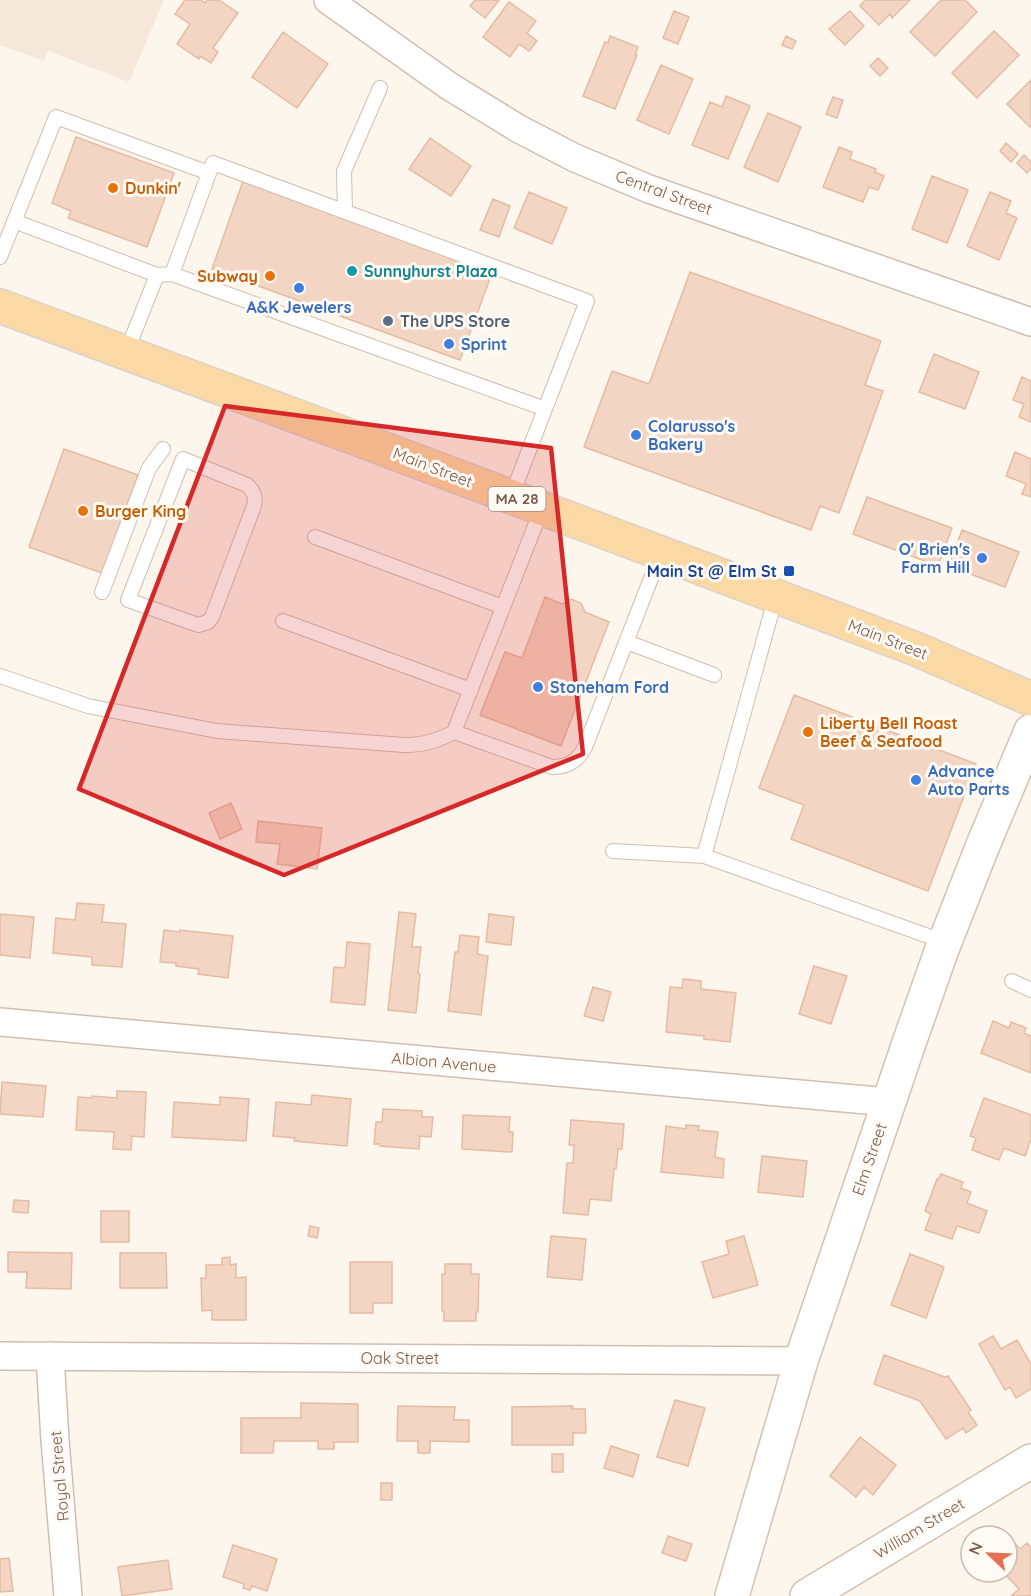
<svg xmlns="http://www.w3.org/2000/svg" width="1031" height="1596" viewBox="0 0 1031 1596" font-family="Quicksand,sans-serif">
	<style>
		.residential { fill: #f5e8da }
		.building { fill: #f3d5c3; stroke: #e6bba3; stroke-width: 1.5 }
		.lines { fill: none; stroke-linecap: round; stroke-linejoin: round }
		.service-casing { stroke: #d1beb0; stroke-width: 16 }
		.minor-casing { stroke: #d1beb0; stroke-width: 30 }
		.secondary-casing { stroke: #d6c0b0; stroke-width: 36 }
		.primary-casing { stroke: #dad1cd; stroke-width: 36 }
		.service { stroke: #fff; stroke-width: 14 }
		.minor { stroke: #fff; stroke-width: 27 }
		.secondary { stroke: #fff; stroke-width: 33 }
		.primary { stroke: #fbd9a5; stroke-width: 33 }
		.marked { fill: #d62828; fill-opacity: 0.2; stroke: #d62828; stroke-width: 4.5; stroke-linejoin: round }
		.food-dot { fill: #e8710a; stroke: #fffaf3; stroke-width: 2 }
		.culture-dot { fill: #0f9aa8; stroke: #fffaf3; stroke-width: 2 }
		.shop-dot { fill: #3f7fe0; stroke: #fffaf3; stroke-width: 2 }
		.service-dot { fill: #5c6f8a; stroke: #fffaf3; stroke-width: 2 }
		.transit-dot { fill: #1a4fb4; stroke: #fffaf3; stroke-width: 2 }
		.labels { text-anchor: middle; stroke-width: 6; stroke-linejoin: round; paint-order: stroke }
		.shield { fill: #fffaf3; stroke: #a28b7f; stroke-width: 1.5 }
		.shield-label { font-size: 15px; font-weight: bold; fill: #7a5c4d }
		.food-label { font-size: 16px; font-weight: bold; fill: #c56008; stroke: #fffaf3; text-anchor: start }
		.street-label { font-size: 16px; fill: #7a5c4d; stroke: #fffaf3 }
		.culture-label { font-size: 16px; font-weight: bold; fill: #0d838f; stroke: #fffaf3; text-anchor: start }
		.shop-label { font-size: 16px; font-weight: bold; fill: #366cbe; stroke: #fffaf3; text-anchor: start }
		.service-label { font-size: 16px; font-weight: bold; fill: #4e5e75; stroke: #fffaf3; text-anchor: start }
		.transit-label { font-size: 16px; font-weight: bold; fill: #164399; stroke: #fffaf3; text-anchor: end }
	</style>
	<rect width="100%" height="100%" fill="#fdf6ec"/>
	<path class="residential" d="M0,0H164L129,82L48,51L44,61L0,45Z"/>
	<path class="building" d="M185,0H201L205,3L207,0H219L238,13L213,48L218,52L211,63L200,56L199,59L177,44L190,24L175,14Z
		M475,0H499L485,18L470,6Z
		M865,0H910L892,18L890,14L879,25L860,6Z
		M941,0H965L977,12L935,56L910,32Z
		M509,2L536,21L527,33L537,41L529,51L519,44L510,57L483,37Z
		M674,11L689,17L678,44L663,38Z
		M850,11L864,26L845,45L829,29Z
		M994,31L1019,55L977,98L952,73Z
		M283,32L328,64L297,108L252,77Z
		M610,36L638,47L635,55H637L615,109L583,96L605,42L608,43Z
		M786,36L796,41L792,49L782,45Z
		M878,58L888,68L880,76L870,66Z
		M661,65L693,79L669,134L637,120Z
		M1031,80V125L1030,127L1007,104Z
		M726,96L750,106L728,159L692,145L710,102L722,107Z
		M833,97L843,100L837,118L826,114Z
		M768,113L801,127L778,182L744,167Z
		M76,137L174,173L147,247L68,218L71,211L52,203Z
		M430,138L471,166L451,196L409,169Z
		M1006,143L1018,154L1011,162L1000,151Z
		M839,147L852,152L850,159L876,169L875,172L884,176L878,190L869,187L863,202L823,187Z
		M1024,155L1031,162V169L1027,173L1017,163Z
		M932,176L968,190L947,243L912,229Z
		M243,181L492,273L460,360L212,269Z
		M529,192L567,208L552,244L514,228Z
		M990,192L1011,201L1006,213L1017,218L999,260L967,246Z
		M493,199L510,206L499,237L480,230Z
		M690,272L881,341L865,385L883,391L839,513L820,506L811,530L584,447L612,371L649,384Z
		M934,354L979,372L965,409L919,392Z
		M1022,377L1031,381V422L1019,417L1024,404L1013,400Z
		M64,449L138,475L102,573L29,547Z
		M1015,452L1031,459V497L1022,494L1026,484L1006,476Z
		M867,497L952,528L938,566L853,534Z
		M962,530L1019,552L1005,587L949,566Z
		M545,597L562,604L571,599L581,603L585,612L609,622L561,746L480,715L505,652L522,658Z
		M794,695L976,764L928,891L791,839L804,805L759,788Z
		M231,803L242,829L220,839L209,813Z
		M258,821L322,828L317,869L277,864L280,844L256,842Z
		M77,903L104,905L102,922L126,924L122,967L92,965V957L53,953L56,918L75,920Z
		M399,912L416,914L412,947H421L418,973L420,974L416,1013L388,1010Z
		M0,914L34,917L30,958L0,955Z
		M489,914L514,917L511,945L486,942Z
		M164,930L180,932V930L233,936L228,978L198,974L199,969L176,966V963L160,962Z
		M460,935L479,937L477,954L488,956L481,1015L448,1011L455,952H458Z
		M347,942L370,944L365,1005L331,1002L334,967L345,968Z
		M814,966L847,976L831,1024L799,1014Z
		M683,979L701,981V989L736,993L730,1042L704,1039V1036L666,1032L670,987L682,988Z
		M593,987L611,992L603,1021L584,1016Z
		M993,1021L1009,1028L1011,1022L1026,1028L1024,1033L1031,1036V1073L981,1053Z
		M2,1082L46,1086L43,1117L0,1114Z
		M117,1091L146,1092L144,1137L132,1136L131,1150L113,1149L114,1132L76,1130L78,1097L92,1098V1096L117,1098Z
		M312,1095L351,1099L347,1146L294,1141L295,1138L273,1136L276,1102L311,1105Z
		M220,1097L249,1099L246,1141L172,1137L174,1102L220,1105Z
		M984,1098L1031,1115V1139L1025,1156L1004,1148L999,1160L972,1150L976,1138L970,1136Z
		M383,1109L422,1111V1117H433L431,1137L420,1136L419,1149L380,1146V1144H374L376,1122H382Z
		M463,1115L510,1117L509,1132H513L512,1152L462,1149Z
		M571,1120L624,1124L622,1149H618L616,1169H614L611,1201L590,1199L588,1215L563,1213L567,1163H573L574,1145H569Z
		M686,1125L699,1126L698,1130L718,1132L715,1157L724,1159L723,1178L661,1172L666,1126L686,1129Z
		M762,1156L807,1161L803,1197L758,1192Z
		M941,1174L963,1182L961,1188L971,1192L967,1203L987,1211L979,1233L957,1226L952,1239L925,1230L931,1214L925,1211L937,1179L938,1180Z
		M14,1200L29,1201L28,1213L13,1212Z
		M101,1211H129V1242H101Z
		M310,1226L319,1228L317,1238L308,1236Z
		M551,1236L586,1239L582,1280L547,1277Z
		M744,1236L758,1285L713,1298L702,1262L729,1254L726,1241Z
		M8,1252L72,1253L71,1289L26,1288L27,1272H8Z
		M120,1253H166L167,1288H120Z
		M910,1254L944,1267L926,1318L891,1305Z
		M230,1257V1265L236,1264V1278L246,1277V1320H212V1310L202,1311L201,1278H206V1265H222V1258Z
		M350,1262H392V1303H373V1313H350Z
		M445,1264H471V1274H479L478,1312H476V1321H444V1312L442,1311V1274H445Z
		M993,1336L1001,1349L1017,1340L1031,1364V1389L1016,1398L1010,1387L1005,1390L979,1344Z
		M884,1355L945,1377L948,1376L971,1410L968,1412L977,1425L966,1433L963,1428L946,1439L920,1401L874,1384Z
		M675,1400L705,1408L688,1466L657,1457Z
		M301,1403L358,1404V1442H334V1449H318V1441H274L273,1453H241V1418H301Z
		M398,1406L455,1407L454,1420H469V1442L430,1441V1453H418V1441H397Z
		M573,1406L572,1409H585L586,1433H573V1445H512V1407Z
		M860,1437L896,1465L873,1495L864,1487L856,1497L830,1476Z
		M611,1446L639,1455L633,1477L604,1468Z
		M552,1454H563V1472H552Z
		M381,1483H392V1500H381Z
		M668,1536L692,1544L686,1561L662,1553Z
		M1008,1536L1020,1549L1027,1543L1031,1548V1596H1011L1019,1589L1003,1572H1007V1537Z
		M233,1545L277,1559L267,1591L252,1586L250,1590L243,1588L244,1584L223,1577Z
		M9,1558L13,1591L0,1592V1559Z
		M168,1560L172,1589L122,1596L118,1567Z"/>
	<g class="lines">
		<defs>
			<path id="service" d="M345,211L344,171L380,88
				M0,257L56,117L209,173L172,274L157,275L14,221
				M172,274L545,409L587,301L213,163L209,173
				M126,353L157,275
				M183,459L247,485C254,491 256,497 254,506L212,617L208,622L198,625L128,600Z
				M511,497L545,409
				M542,508L454,732L552,767C568,767 578,761 585,747L661,553
				M315,537L503,607
				M102,592L149,468L163,449
				M776,596L704,856L945,942
				M283,621L471,690
				M627,642L714,675
				M0,676L88,706L217,731L404,745C423,745 437,741 454,732
				M613,851L704,856
				M1012,981L1031,990"/>
			<path id="minor" d="M328,0L449,86L519,129L575,158L649,189L1031,322
				M0,1022L889,1102
				M0,1356L801,1361
				M50,1356L55,1440L68,1596"/>
			<path id="secondary" d="M732,1596L801,1361L909,1043L941,952L983,845L1031,731
				M807,1596L1031,1461"/>
			<path id="primary" d="M0,306L355,438L916,649L1031,699"/>
		</defs>
		<use href="#service" class="service-casing"/>
		<use href="#minor" class="minor-casing"/>
		<use href="#secondary" class="secondary-casing"/>
		<use href="#primary" class="primary-casing"/>
		<use href="#service" class="service"/>
		<use href="#minor" class="minor"/>
		<use href="#secondary" class="secondary"/>
		<use href="#primary" class="primary"/>
	</g>
	<path class="marked" d="M225,406L551,448L583,754L284,875L79,789Z"/>
	<g class="food-dot">
		<circle cx="113" cy="188" r="6"/>
		<circle cx="270" cy="276" r="6"/>
		<circle cx="83" cy="511" r="6"/>
		<circle cx="808" cy="732" r="6"/>
	</g>
	<circle class="culture-dot" cx="352" cy="271" r="6"/>
	<g class="shop-dot">
		<circle cx="299" cy="288" r="6"/>
		<circle cx="449" cy="344" r="6"/>
		<circle cx="636" cy="435" r="6"/>
		<circle cx="982" cy="558" r="6"/>
		<circle cx="538" cy="687" r="6"/>
		<circle cx="916" cy="780" r="6"/>
	</g>
	<circle class="service-dot" cx="388" cy="321" r="6"/>
	<rect class="transit-dot" x="783" y="565" width="12" height="12" rx="3"/>
	<g class="labels">
		<rect class="shield" x="488.5" y="487" width="57" height="24" rx="4.5"/>
		<g class="shield-label">
			<text x="517" y="504">MA 28</text>
		</g>
		<g class="food-label">
			<text x="125" y="194">Dunkin'</text>
			<text x="258" y="282" text-anchor="end">Subway</text>
			<text x="95" y="517">Burger King</text>
			<text x="820" y="729">Liberty Bell Roast<tspan x="820" dy="18">Beef &amp; Seafood</tspan></text>
		</g>
		<g class="street-label">
			<text transform="translate(664 192) rotate(20)" y="6">Central Street</text>
			<text transform="translate(433 467) rotate(21)" y="6">Main Street</text>
			<text transform="translate(888 639) rotate(21)" y="6">Main Street</text>
			<text transform="translate(444 1062) rotate(5)" y="6">Albion Avenue</text>
			<text transform="translate(869 1159) rotate(-71)" y="6">Elm Street</text>
			<text x="400" y="1364">Oak Street</text>
			<text transform="translate(59 1476) rotate(-95)" y="6">Royal Street</text>
			<text transform="translate(919 1528) rotate(-31)" y="6">William Street</text>
		</g>
		<g class="culture-label">
			<text x="364" y="277">Sunnyhurst Plaza</text>
		</g>
		<g class="shop-label">
			<text x="299" y="313" text-anchor="middle">A&amp;K Jewelers</text>
			<text x="461" y="350">Sprint</text>
			<text x="648" y="432">Colarusso's<tspan x="648" dy="18">Bakery</tspan></text>
			<text x="970" y="555" text-anchor="end">O' Brien's<tspan x="970" dy="18">Farm Hill</tspan></text>
			<text x="550" y="693">Stoneham Ford</text>
			<text x="928" y="777">Advance<tspan x="928" dy="18">Auto Parts</tspan></text>
		</g>
		<g class="service-label">
			<text x="400" y="327">The UPS Store</text>
		</g>
		<g class="transit-label">
			<text x="777" y="577">Main St @ Elm St</text>
		</g>
	</g>
	<g transform="translate(989 1554) rotate(293)"><circle r="28" fill="#fffaf3" stroke="#cabbb1" stroke-width="1.5"/>
	<path d="M0-4.5L10 22L0 15L-10 22Z" fill="#e76f51"/>
	<text y="-9" font-size="16" font-weight="bold" text-anchor="middle" fill="#7a5c4d">N</text>
	</g>
</svg>
